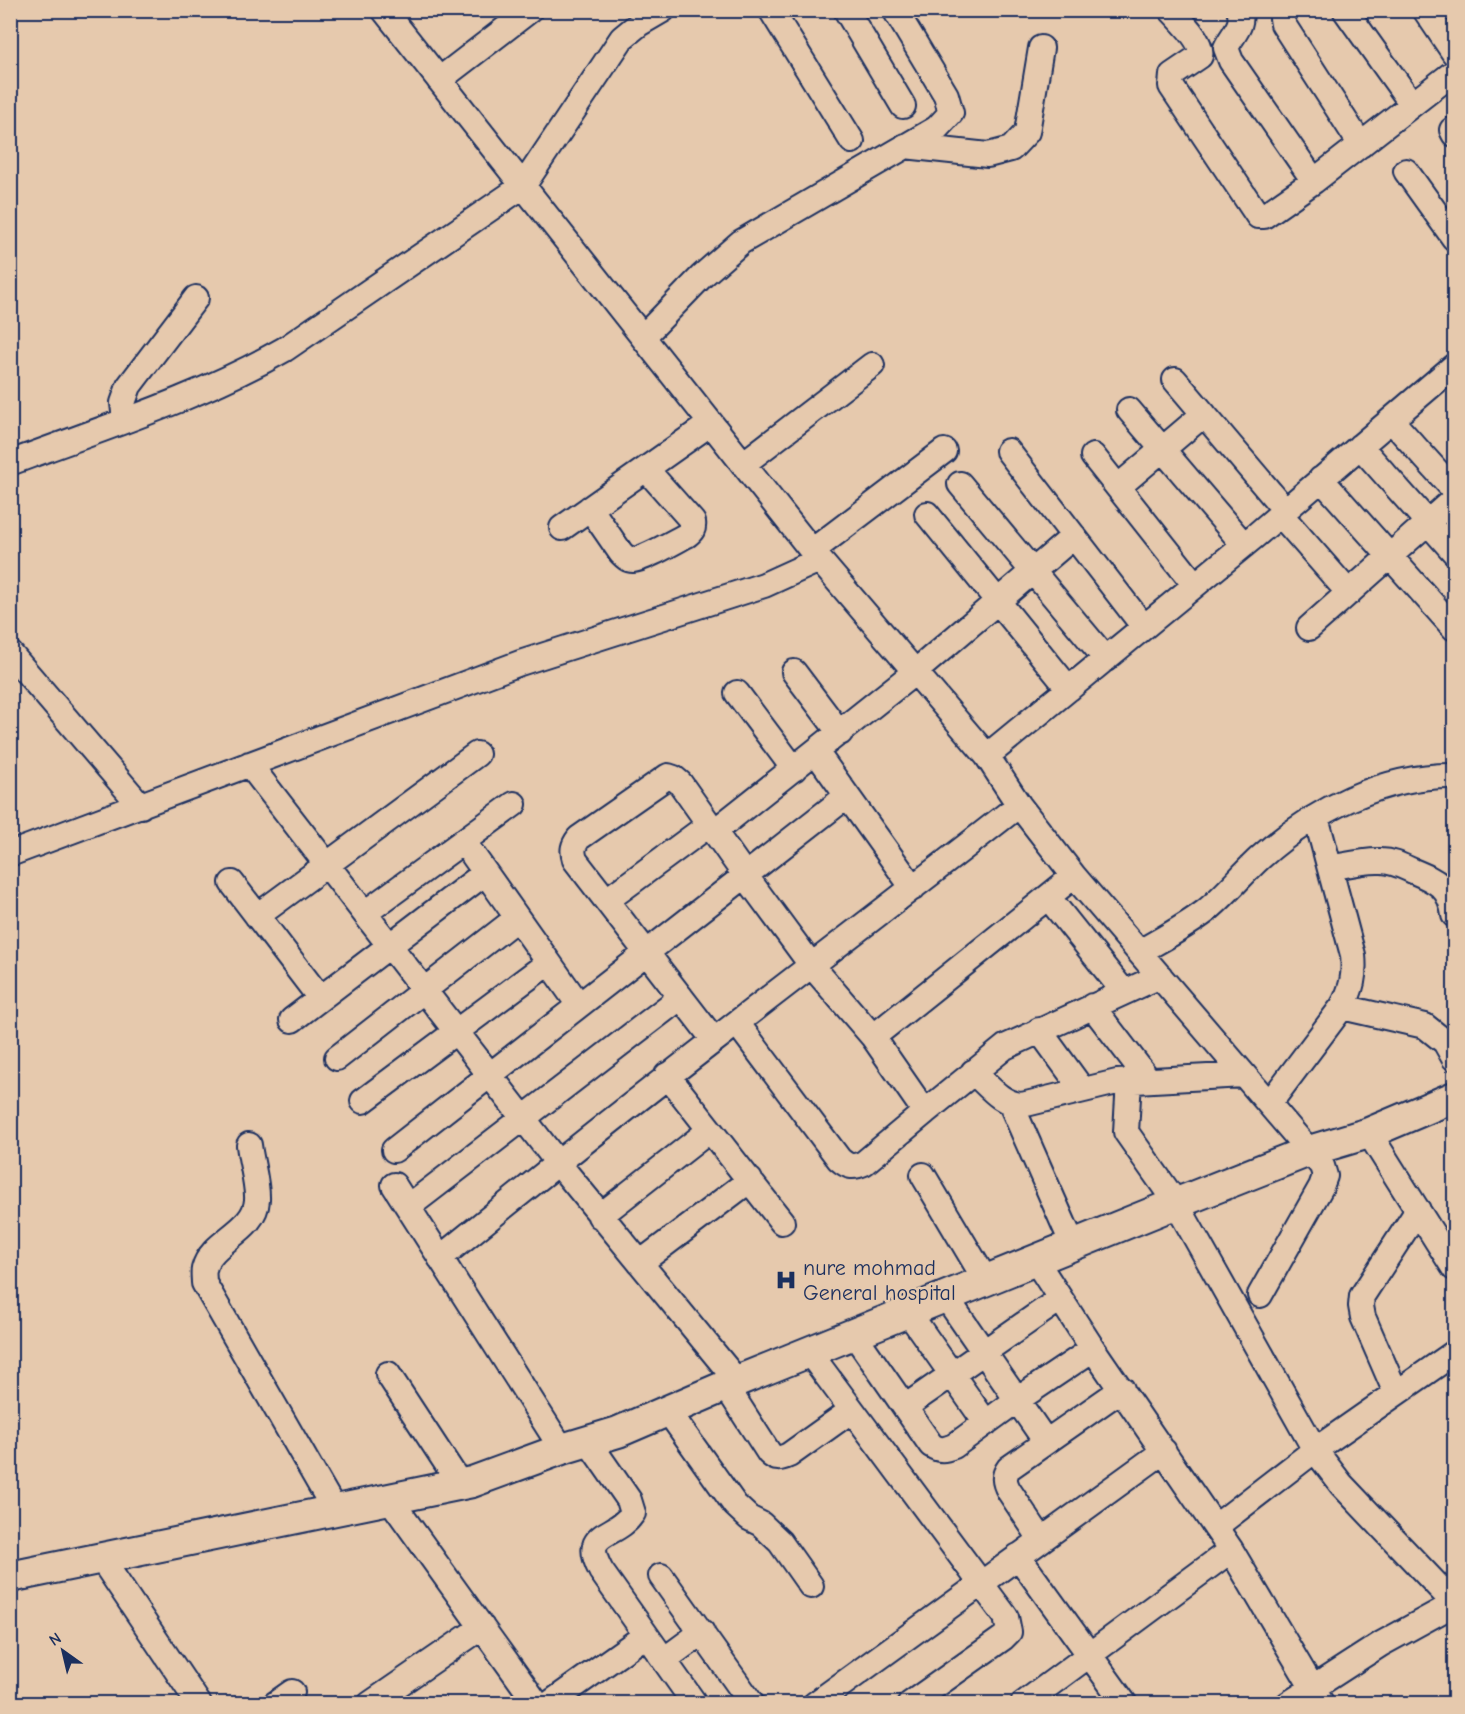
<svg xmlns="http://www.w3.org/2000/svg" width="1465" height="1714" viewBox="0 0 1465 1714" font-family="'Comic Neue',sans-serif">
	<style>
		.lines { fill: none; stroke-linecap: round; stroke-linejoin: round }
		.minor-casing { stroke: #1b2f5e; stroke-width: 28 }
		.major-casing { stroke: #1b2f5e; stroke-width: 34 }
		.minor { stroke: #e6c9ad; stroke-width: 24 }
		.major { stroke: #e6c9ad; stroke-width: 30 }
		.labels { text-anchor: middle; stroke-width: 5; stroke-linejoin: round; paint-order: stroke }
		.poi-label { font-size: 22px; fill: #1b2f5e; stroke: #e6c9ad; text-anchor: start }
	</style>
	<rect width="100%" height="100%" fill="#e6c9ad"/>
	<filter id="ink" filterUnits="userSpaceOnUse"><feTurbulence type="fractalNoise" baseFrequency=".0167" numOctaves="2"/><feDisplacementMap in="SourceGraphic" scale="12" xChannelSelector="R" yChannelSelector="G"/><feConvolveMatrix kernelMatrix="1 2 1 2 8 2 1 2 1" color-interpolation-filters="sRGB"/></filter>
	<g filter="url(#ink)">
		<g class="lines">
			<defs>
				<path id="minor" d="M384,10L812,551L987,756L1019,805L1074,876L1322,1166L1325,1176L1321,1187L1260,1295
					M771,10L852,141
					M846,10L903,106
					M1171,10C1180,20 1204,42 1200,56L1172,75L1171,86L1258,216H1264L1314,181L1454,72
					M1239,10C1245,26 1232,34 1226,48L1231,61L1314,181
					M1285,10L1282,18L1283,24L1361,145
					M1345,10L1412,104
					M1425,10L1454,53
					M439,80L530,10
					M1452,130L1454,134
					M905,146L988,155L1011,149L1027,132L1041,48
					M1406,171L1454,238
					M643,337L702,276L741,242L937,128L951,113L946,95L895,10
					M1175,380L1285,510
					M1129,410L1244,545
					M125,420L123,403L129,386L196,298
					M1391,420L1454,490
					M1360,446L1454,552
					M1008,451L1144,627
					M1093,456L1195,585
					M10,463C103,428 199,398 285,349L523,186L622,38L639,24L663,10
					M743,464L872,365
					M1321,479L1454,628
					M960,484L1106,659
					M1118,487L1204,414
					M590,508L621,553C625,557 628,560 633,560C645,559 675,541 687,535C692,531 694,529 693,522L646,469
					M927,514L1069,689
					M1280,514L1349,593
					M562,528L711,423
					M812,551L944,451
					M1309,628L1454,499
					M10,653L141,806
					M794,672L840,733
					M737,693L794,769
					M816,752L913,888
					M987,756L1255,536L1454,366
					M249,764L558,1163L440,1258
					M715,831L915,672L1074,536
					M463,841L579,1005
					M10,854L520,663L764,585L819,560
					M1330,868C1347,865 1365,860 1381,861C1393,861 1402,866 1413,871C1437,881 1450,887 1454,915
					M232,883L320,998
					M1048,897L1124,992
					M607,900L710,824
					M365,913L514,804
					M257,916L477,754
					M1140,952C1162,939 1185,927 1206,911C1226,895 1242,874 1261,857C1314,810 1383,775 1454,776
					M1092,1006L1148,1079
					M1342,1007L1425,1026L1445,1042L1454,1058
					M292,1020L485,873
					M737,1023L839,1159C848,1167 853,1168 864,1163L925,1112
					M1039,1030L1082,1089
					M873,1037L1074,876
					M714,1040L575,860C572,850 573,846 579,838L668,776L674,778L680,783L745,875L812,966L873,1037L925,1112L1005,1047L1160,976
					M337,1058L517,918
					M973,1072C988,1085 1001,1104 1022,1105L1117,1082L1244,1075
					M667,1075L782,1222
					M1129,1080L1126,1132L1176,1203L1315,1450L1341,1484L1454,1603
					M363,1101L548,963
					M1011,1104L1073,1245
					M1269,1104L1342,1007C1352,989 1355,976 1353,955L1316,817
					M1369,1133L1454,1268
					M249,1145C251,1162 258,1184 257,1200C255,1232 211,1240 204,1269C203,1273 204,1278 204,1283L334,1509
					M394,1150L847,796
					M923,1175L986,1281
					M394,1185L562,1449
					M408,1207L681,997
					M600,1216L710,1130
					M1036,1261L1093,1349L1231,1550L1322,1704
					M640,1263L750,1180
					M946,1297L1046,1442
					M908,1312L986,1423
					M854,1334L931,1445C940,1451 944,1450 954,1446L1017,1400L1093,1349
					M809,1352L1006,1617L1009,1632L1003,1638L910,1704
					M388,1374L460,1484
					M737,1381L558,1163C710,1041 866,925 1019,805
					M726,1386L769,1453C776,1460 780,1459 789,1455L852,1410
					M1396,1393L1363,1317L1361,1306L1362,1296L1418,1210
					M905,1407L1060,1299
					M668,1411L735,1505L749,1518L761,1524L780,1542L811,1586
					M588,1441L629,1500L633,1513C616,1539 579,1530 601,1571L695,1704
					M389,1498L537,1704
					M1215,1527L1315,1450L1454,1353
					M1041,1539L1009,1491C1004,1482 1003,1476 1009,1468L1122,1389
					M1018,1556L1125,1704
					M101,1558L199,1704
					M661,1576L752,1704
					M664,1660L702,1632
					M275,1704L292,1692
					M370,1704L482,1627
					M549,1704L646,1635
					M815,1704L1164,1451
					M1023,1704L1231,1550
					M1288,1704L1381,1644L1454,1604"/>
				<path id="major" d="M10,1577L472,1482L562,1449L618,1432L737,1381L1162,1209L1309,1151L1369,1133L1454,1097"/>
			</defs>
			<use href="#minor" class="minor-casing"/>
			<use href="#major" class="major-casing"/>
			<use href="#minor" class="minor"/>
			<use href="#major" class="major"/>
		</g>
	</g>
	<defs>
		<symbol id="hospital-bare" viewBox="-9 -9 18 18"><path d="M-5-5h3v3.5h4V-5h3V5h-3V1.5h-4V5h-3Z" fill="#1b2f5e" stroke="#e6c9ad" stroke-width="2.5" paint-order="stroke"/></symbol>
	</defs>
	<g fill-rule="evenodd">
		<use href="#hospital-bare" x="771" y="1265" width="30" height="30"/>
	</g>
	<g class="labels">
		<g class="poi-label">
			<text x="803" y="1275">nure mohmad<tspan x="803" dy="25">General hospital</tspan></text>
		</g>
	</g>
	<rect width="1465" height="1714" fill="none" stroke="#e6c9ad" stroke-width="36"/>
	<rect x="18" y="18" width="1429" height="1678" fill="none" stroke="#1b2f5e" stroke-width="2" filter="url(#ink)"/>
	<g transform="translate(63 1651) rotate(326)" stroke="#e6c9ad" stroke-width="4.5" paint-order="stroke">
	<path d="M0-4.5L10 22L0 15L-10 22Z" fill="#1b2f5e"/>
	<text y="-9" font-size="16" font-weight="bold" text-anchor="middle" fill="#1b2f5e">N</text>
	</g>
</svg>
